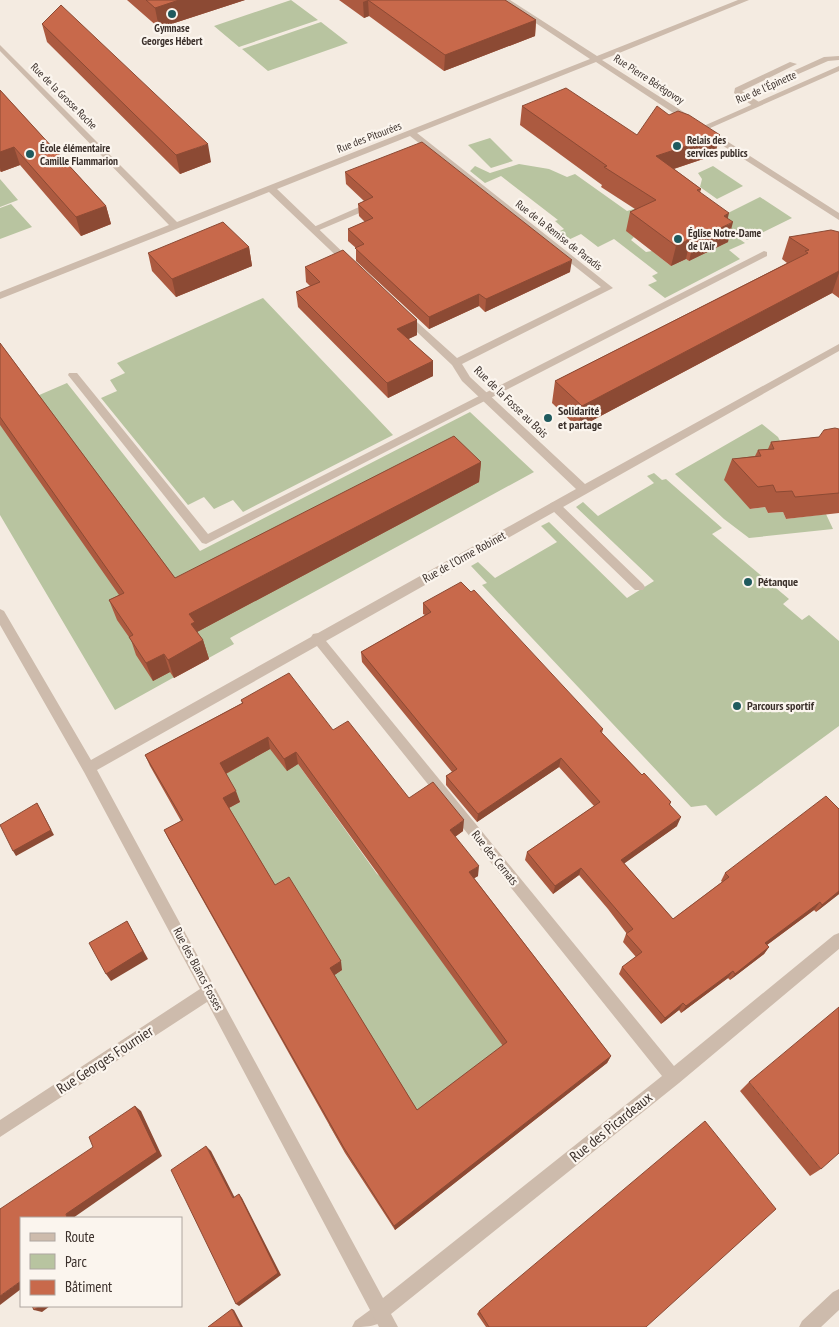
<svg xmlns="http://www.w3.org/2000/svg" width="839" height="1327" viewBox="0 0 839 1327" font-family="'PT Sans Narrow',sans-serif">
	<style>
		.green { fill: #b8c4a0 }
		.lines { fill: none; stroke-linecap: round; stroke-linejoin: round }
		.lane { fill: #cdbbac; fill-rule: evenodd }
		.street { fill: #cdbbac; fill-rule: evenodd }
		.wall { fill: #ac5a40; fill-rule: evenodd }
		.shaded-wall { fill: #8c4a34 }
		.building { fill: #c8694b; stroke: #8c4a34; fill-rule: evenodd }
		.poi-dot { fill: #1f5a5e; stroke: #fbf5ee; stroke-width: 2 }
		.labels { text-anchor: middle; stroke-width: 4.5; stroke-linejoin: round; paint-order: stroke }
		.far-poi-label { font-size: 11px; font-weight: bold; fill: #3b302b; stroke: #fbf5ee; text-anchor: start }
		.far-street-label { font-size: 11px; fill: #3b302b; stroke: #fbf5ee }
		.street-label { font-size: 12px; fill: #3b302b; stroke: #fbf5ee }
		.poi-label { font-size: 12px; font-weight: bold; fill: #3b302b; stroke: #fbf5ee; text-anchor: start }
		.near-street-label { font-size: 15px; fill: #3b302b; stroke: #fbf5ee }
	</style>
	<rect width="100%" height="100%" fill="#f4ebe1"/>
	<path class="green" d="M291,0L318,20L239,47L214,26Z
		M321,22L348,43L268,71L242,49Z
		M490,138L513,161L491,168L468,145Z
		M519,164L549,169L567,177L575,174L627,211L679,195L627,231L634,237L631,240L646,252L652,251L671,266L686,259L689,261L727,242L714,221L745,243L729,250L740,259L665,298L648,285L657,281L652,276L658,273L614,239L598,247L581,234L566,241L579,252L575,253L552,235L564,229L555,221L558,220L501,176L485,183L470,171L475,166L490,173Z
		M713,166L743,186L717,199L700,187L702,179L698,173Z
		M0,179L18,200L0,207Z
		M760,197L792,218L747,240L716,219Z
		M11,204L32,227L0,239V208Z
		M263,298L393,435L243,512L233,500L214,509L204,497L188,505L101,398L117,391L110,380L125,373L117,363Z
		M67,383L200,551L470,412L534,472L239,633L230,638L234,644L115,710L0,515V412Z
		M762,424L778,437L782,445L750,509L765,507L768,513L783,512L786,519L826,514L833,529L749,538L724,519L675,474Z
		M654,473L662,480L666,479L722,528L712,534L789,599L783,604L802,620L809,615L839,641V726L716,816L706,805L691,807L482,585L487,583L471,566L478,562L495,578L557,542L541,526L549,522L627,598L654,581L576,507L583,502L598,516L654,483L647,476Z
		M244,712L298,764L377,874L562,1006L353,1165L329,1125L394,1080L332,977L342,970L278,895L227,809L240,802L220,770Z"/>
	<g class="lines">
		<path class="lane" d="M839,56V60L828,61L787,79L780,77L824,57Z
			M790,62L797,64L742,91L759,102V106H753L734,93L735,88Z
			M366,204L370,207L369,209L317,231L314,232L309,229Z
			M764,251L767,252V256L206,544L202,543L68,375L69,373H77L208,534Z
			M555,502L559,503L643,584L645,587L643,590H635L551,509L549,506L551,503Z
			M381,1302L387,1305L390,1311C383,1327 368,1327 352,1327L355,1321Z"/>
		<path class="street" d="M501,0H510L597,56L738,0H749L602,60L693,118V122H687L596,62L417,133L613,288L462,364L470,377L585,484L839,344V351L326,641L674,1066L834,935L839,933V949L679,1083L391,1314L398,1327H379L207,1002L0,1137V1120L200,989L84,772L0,625V609L4,611L91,760L311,637L313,634L318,633L576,489L462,381L452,365L400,316L402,314H408L457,358L601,287L410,136L277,189L354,263V267H348L269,192L0,299V292L169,225L0,51V45L177,222L590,59ZM317,646L662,1076L383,1298L97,770Z
			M839,66V71L708,129L839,213V220L703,133L699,128Z
			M839,1289V1310L821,1327H799L802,1321L833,1292Z"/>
	</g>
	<path class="wall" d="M127,0H245L159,28Z
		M339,0H505L536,20L535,36L444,71L369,16L364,18Z
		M42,24L211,162L180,174L47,42Z
		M0,90L106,206L111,224L81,236L20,165L1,172L0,171Z
		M522,106L715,155L674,169L701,189L700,193L728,219V242L689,261L686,259L671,266L626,231L630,212L635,209L601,187L602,185L520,125Z
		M345,172L570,272L485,312L479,306L429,329L356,261V248L348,241V229L365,222L359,216L358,204L364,201L346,184Z
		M839,232V298L832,293L578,428L552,403L555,381L787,263L782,259L789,237Z
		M249,247L252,266L176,297L152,271L148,253Z
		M305,267L417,320V335L408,339L433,361V376L388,398L298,307L296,292L310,286L306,282Z
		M0,343L175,578L481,462L479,482L197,632L203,640L209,659L174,678L170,672L153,681L136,655L131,640L117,620L109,600L119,595L0,425Z
		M839,429V513L786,519L783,512L768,513L765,507L750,509L724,480L732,459L755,456L758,450L768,449L771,442L819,437Z
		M423,603L603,729L602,733L642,775L671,802L670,805L677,826L624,863L673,919L722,882L721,881L725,873L839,809V894L816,912L814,910L767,945L769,947L764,954L730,980L728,978L681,1013L679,1010L661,1024L619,974L622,967L636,957L623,942L626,934H627L608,909L579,875L553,894L525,860L527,852L594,806L559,767L477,822L446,785V776L452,772L362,662L361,652L425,615L423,614Z
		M241,700L333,730L409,798L463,831L455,837L478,876L474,878L611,1056L607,1063L395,1230L345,1153L169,840L164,830L181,821L150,766L145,755L242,703ZM270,749L287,771L298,764L503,1046L417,1110L334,975L342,970L275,885L229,808L240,802L226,774Z
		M749,1082L821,1169L810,1176L740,1091Z
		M479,1311L646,1327H486L477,1314Z"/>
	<path class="shaded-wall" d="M179,0H245L159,28L155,8Z
		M368,0L369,16L364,18L363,2Z
		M536,20L535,36L444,71L445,55Z
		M720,135L715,155L652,176L656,156Z
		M208,144L211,162L180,174L176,155Z
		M14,147L20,165L1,172L0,168V152Z
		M106,206L111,224L81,236L76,217Z
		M729,213L726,226L733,222L728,242L689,261L694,241L724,216Z
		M690,239L686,259L671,266L676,246Z
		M249,247L252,266L176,297L172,279Z
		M572,260L570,272L485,312L486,299Z
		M839,271V273L832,293L578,428L582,406Z
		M479,294V306L429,329V317Z
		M417,320V335L398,344L397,329Z
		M433,361V376L388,398L387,383Z
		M481,462L479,482L197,632L191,624L189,614Z
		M203,640L209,659L174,678L168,660Z
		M164,654L170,672L153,681L146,663Z
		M268,737L270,749L223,775L220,763Z
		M296,752L298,764L287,771L284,759Z
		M561,758L559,767L477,822L478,814Z
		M236,791L240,802L227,809L223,798Z
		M37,803L54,835L16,856L13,851Z
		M681,817L677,826L618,868L621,860Z
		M464,820L463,831L449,841L450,830Z
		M479,866L478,876L468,882L469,872Z
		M581,868L579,875L553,894L555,886Z
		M839,891V894L816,912L822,905Z
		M820,902L814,910L760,950L765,943Z
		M127,921L148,959L111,981L106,974Z
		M769,947L764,954L730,980L735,974Z
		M341,961L342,970L332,977L330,968Z
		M733,971L728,978L681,1013L686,1006Z
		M683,1003L679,1010L661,1024L665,1018Z
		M611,1056L607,1063L395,1230L394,1226Z
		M135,1106L141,1111L162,1156L73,1218H67L66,1214Z
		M206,1146L211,1151L237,1202L233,1198Z
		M239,1194L242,1198L281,1275L239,1306L236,1304Z
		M21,1281V1289L0,1305V1296Z
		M39,1306H50L42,1312L34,1310Z
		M232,1309L234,1310L243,1327H241Z"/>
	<path class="building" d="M146,0H179L155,8Z
		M368,0H505L536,20L445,55Z
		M61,5L208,144L176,155L42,24Z
		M566,88L637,135L657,106L669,115L678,111L689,115L720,135L656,156L701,189L697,190L729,213L724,216L733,222L694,241L690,239L676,246L630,212L656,200L604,167L607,166L522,106Z
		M0,90L106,206L76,217L14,147L0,152Z
		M422,142L572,260L486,299L479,294L429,317L355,248L364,244L348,229L373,218L358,204L373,197L345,172Z
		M223,222L249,247L172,279L148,253Z
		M831,230L839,232V271L582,406L555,381L808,253L805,251L809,250L789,237Z
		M343,250L417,320L397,329L433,361L387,383L296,292L320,282L305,267Z
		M0,343L175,578L454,436L481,462L189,614L195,622L191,624L203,640L168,660L164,654L146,663L129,637L133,635L109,600L124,593L0,417Z
		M835,428L839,429V493L795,497L792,491L776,492L773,485L758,487L732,459L761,456L758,450L774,449L771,442L819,437L824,430Z
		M461,582L471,592L474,590L603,729L600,731L642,775L644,773L671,802L669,804L681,817L621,860L673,919L729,877L725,873L826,796L839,809V891L822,905L820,902L765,943L769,947L735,974L733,971L686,1006L683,1003L665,1018L622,967L642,952L626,934L633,929L610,902L581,868L555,886L527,852L600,802L561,758L478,814L446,776L457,769L361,652L431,612L423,603Z
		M289,673L333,730L348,721L409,798L433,782L464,820L450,830L479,866L469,872L611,1056L394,1226L344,1148L164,830L183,820L145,755L243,703L241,700ZM268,737L284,759L296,752L507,1042L417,1110L330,968L341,961L289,877L275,885L223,798L236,791L220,763Z
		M37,803L51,830L13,851L0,825Z
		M127,921L143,951L106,974L89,943Z
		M839,1007V1153L821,1169L749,1082Z
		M135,1106L157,1152L66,1214L67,1218H21V1281L0,1296V1209L93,1147L89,1137Z
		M705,1121L776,1209L646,1327H489L479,1311Z
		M206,1146L233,1198L239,1194L278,1273L236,1304L171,1170Z
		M32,1306H39L34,1310Z
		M232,1309L241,1327H208Z"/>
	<g class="poi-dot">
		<circle cx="172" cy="14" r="5"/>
		<circle cx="677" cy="146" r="5"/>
		<circle cx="30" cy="154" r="5"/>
		<circle cx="678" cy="239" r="5"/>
		<circle cx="548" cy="418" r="5"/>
		<circle cx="748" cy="582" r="5"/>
		<circle cx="737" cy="706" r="5"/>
	</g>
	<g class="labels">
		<g class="far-poi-label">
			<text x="172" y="32" text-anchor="middle">Gymnase<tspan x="172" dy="13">Georges Hébert</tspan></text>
			<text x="687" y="144">Relais des<tspan x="687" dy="13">services publics</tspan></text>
			<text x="40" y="152">École élémentaire<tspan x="40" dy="13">Camille Flammarion</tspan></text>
			<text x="688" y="237">Église Notre-Dame<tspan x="688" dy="13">de l'Air</tspan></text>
		</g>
		<g class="far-street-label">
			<text transform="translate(649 79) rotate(33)" y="4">Rue Pierre Bérégovoy</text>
			<text transform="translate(766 87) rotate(-24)" y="4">Rue de l'Épinette</text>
			<text transform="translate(64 96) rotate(45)" y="4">Rue de la Grosse Roche</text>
			<text transform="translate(369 137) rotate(-21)" y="4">Rue des Pitourées</text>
			<text transform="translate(559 235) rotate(38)" y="4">Rue de la Remise de Paradis</text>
		</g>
		<g class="street-label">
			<text transform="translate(511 402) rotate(44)" y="4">Rue de la Fosse au Bois</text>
			<text transform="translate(464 557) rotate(-29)" y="4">Rue de l'Orme Robinet</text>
			<text transform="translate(495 858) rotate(51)" y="4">Rue des Cernats</text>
			<text transform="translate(198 969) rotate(62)" y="4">Rue des Blancs Fosses</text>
		</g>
		<g class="poi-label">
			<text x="558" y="415">Solidarité<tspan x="558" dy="14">et partage</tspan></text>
			<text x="758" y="586">Pétanque</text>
			<text x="747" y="710">Parcours sportif</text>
		</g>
		<g class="near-street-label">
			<text transform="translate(105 1060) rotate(-33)" y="5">Rue Georges Fournier</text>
			<text transform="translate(611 1127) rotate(-39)" y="5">Rue des Picardeaux</text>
		</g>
	</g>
	<rect x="20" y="1217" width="162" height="90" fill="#fbf5ee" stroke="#aea6a0"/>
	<rect x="30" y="1233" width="25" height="8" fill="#cdbbac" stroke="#aea6a0"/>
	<text x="65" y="1242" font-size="15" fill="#3b302b">Route</text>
	<rect x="30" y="1254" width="25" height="15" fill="#b8c4a0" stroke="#aea6a0"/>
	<text x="65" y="1267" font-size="15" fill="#3b302b">Parc</text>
	<rect x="30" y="1280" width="25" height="15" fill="#c8694b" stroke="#aea6a0"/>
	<text x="65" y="1292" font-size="15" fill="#3b302b">Bâtiment</text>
</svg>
